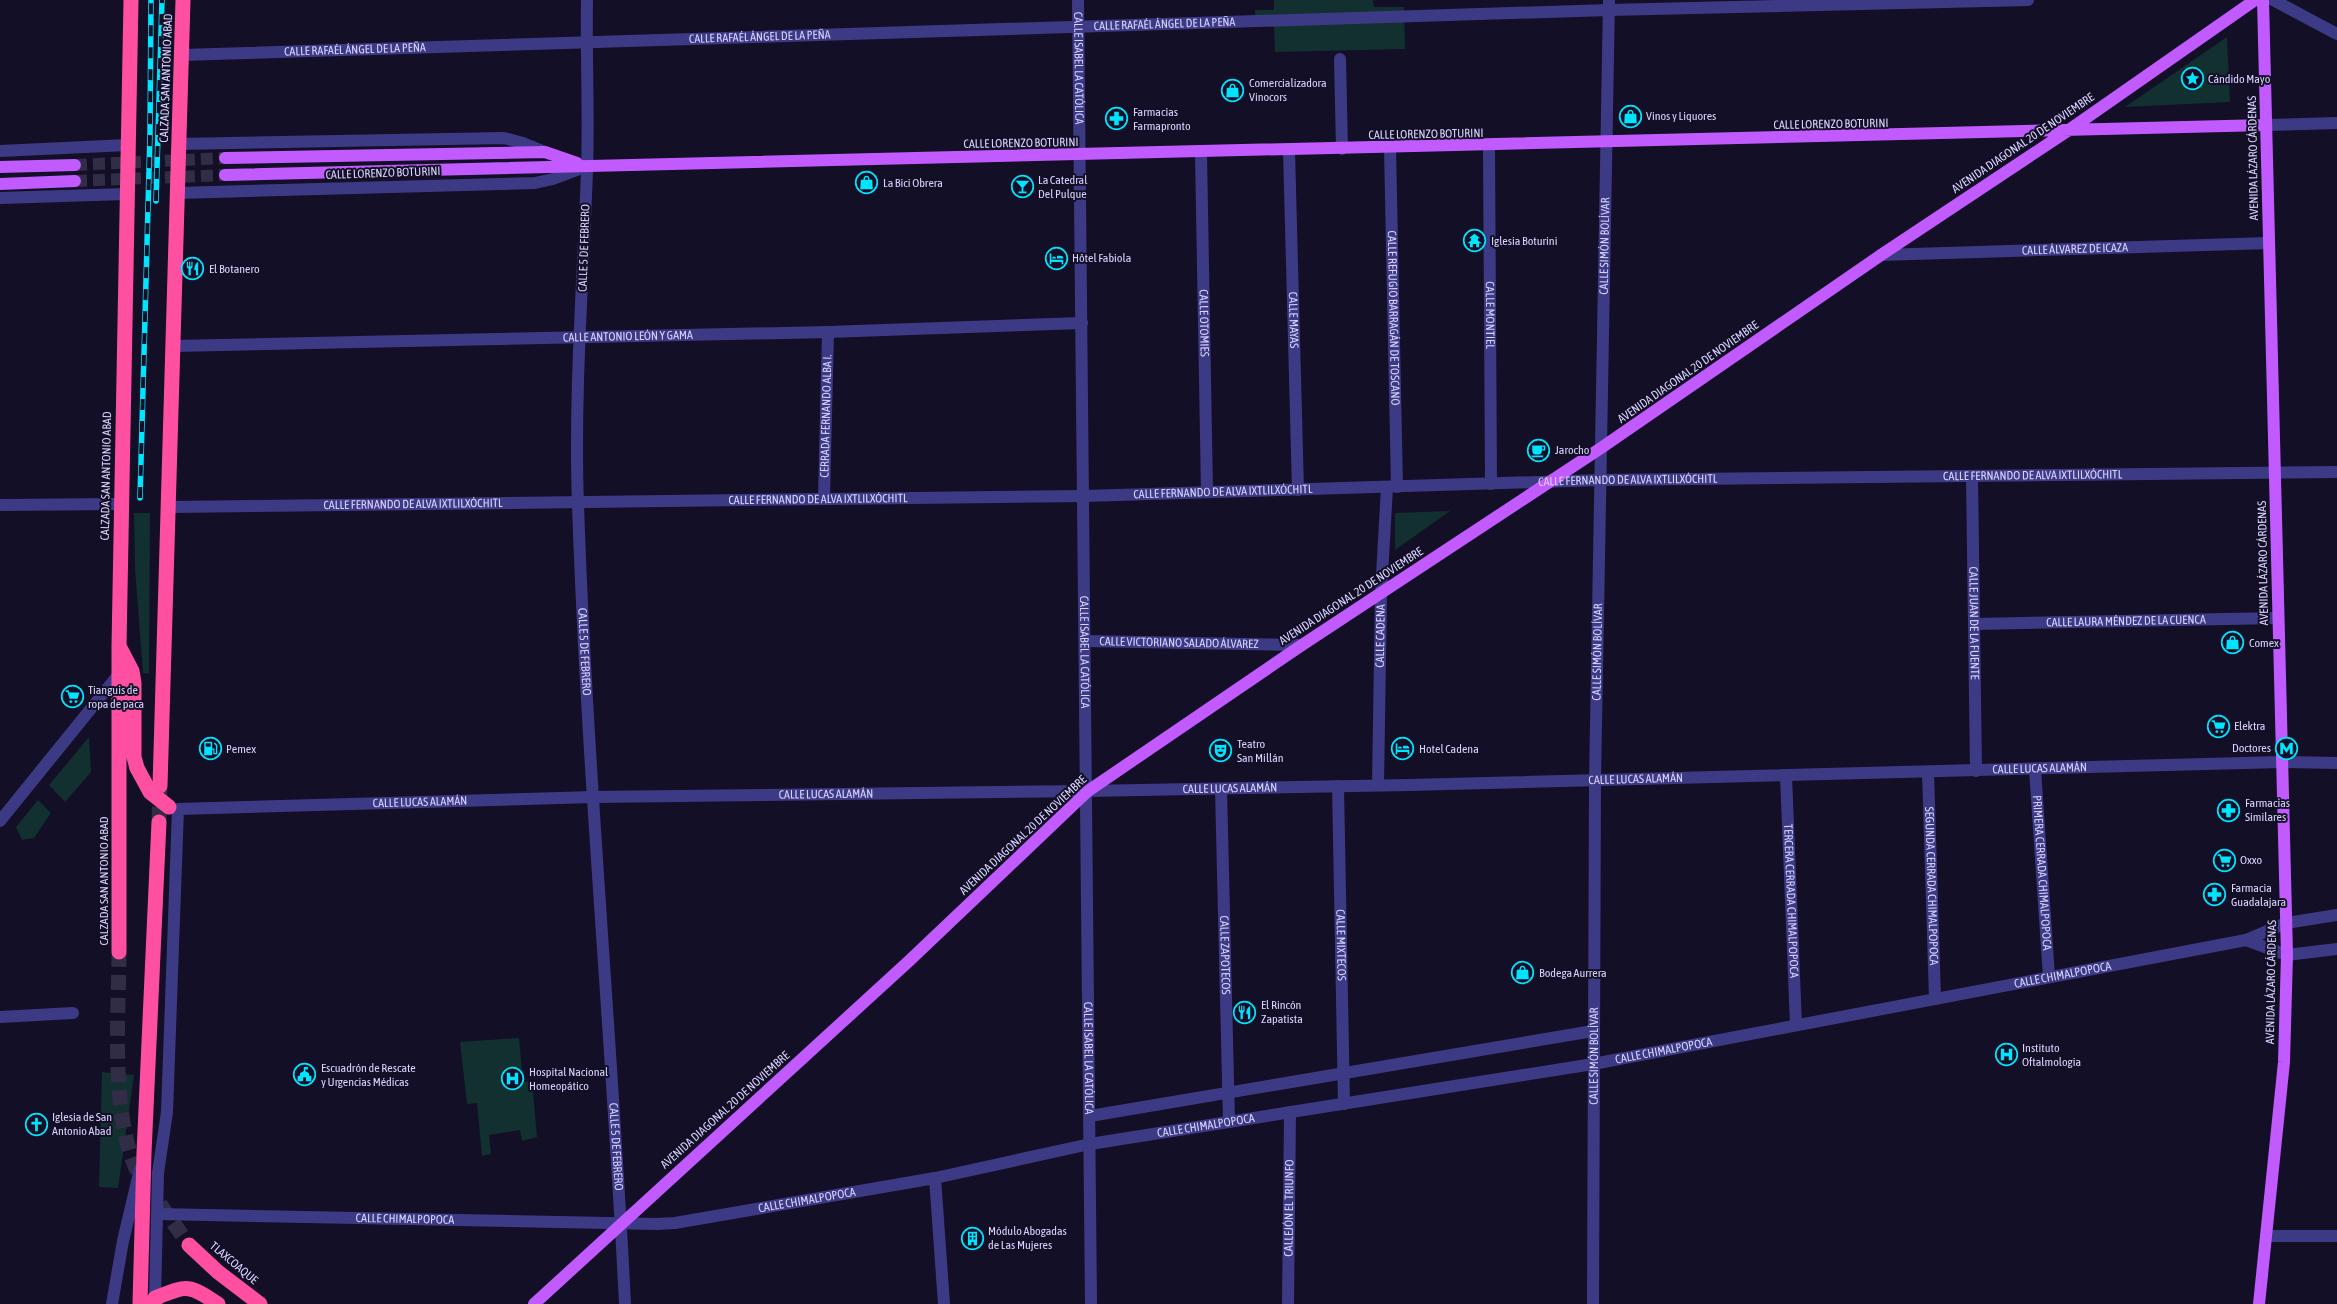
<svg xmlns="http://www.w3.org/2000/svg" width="2337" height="1304" viewBox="0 0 2337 1304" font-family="'Asap Condensed',sans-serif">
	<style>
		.green { fill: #12302f }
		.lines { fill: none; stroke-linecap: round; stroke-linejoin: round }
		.major-tunnel { stroke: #312d47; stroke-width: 12; stroke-dasharray: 12 6; stroke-linecap: butt }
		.highway-tunnel { stroke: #312d47; stroke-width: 15; stroke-dasharray: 15 8; stroke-linecap: butt }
		.minor { stroke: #3d3a85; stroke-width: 12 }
		.major { stroke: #c25bff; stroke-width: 12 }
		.highway { stroke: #ff4fa3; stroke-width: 15 }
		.rail-casing { stroke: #00e5ff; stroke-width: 5.5 }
		.rail { stroke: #130f26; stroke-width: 4; stroke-dasharray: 11; stroke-linecap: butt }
		.highway-bridge { stroke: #ff4fa3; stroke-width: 15 }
		.labels { text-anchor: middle; stroke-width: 4; stroke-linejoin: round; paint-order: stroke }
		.street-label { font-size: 12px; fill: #d9d4ff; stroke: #130f26 }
		.poi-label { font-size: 12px; fill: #d9d4ff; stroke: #130f26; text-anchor: start }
	</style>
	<rect width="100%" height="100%" fill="#130f26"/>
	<path class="green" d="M1274,0H1373L1374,7H1404L1405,49L1275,52L1274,26L1256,27L1255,10H1274Z
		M2227,37L2230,102L2125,107Z
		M1450,511L1395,550V513Z
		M134,513H150L149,674L143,673L135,569Z
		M89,737L91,772L65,802L49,785Z
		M38,800L51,813L34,838L22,840L16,827Z
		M519,1038L523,1082L532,1081L537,1137L522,1141L520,1130L489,1135L491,1154L482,1156L477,1103L467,1104L460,1042Z
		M102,1072L134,1075L118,1188L99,1187Z"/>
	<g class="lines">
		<path class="major-tunnel" d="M75,165L225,158
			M75,181L225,175"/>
		<path class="highway-tunnel" d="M159,822L160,788
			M119,952C119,1014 108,1133 145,1184
			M160,1204L189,1245"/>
		<g class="minor">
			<path id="s1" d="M587,0C586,57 589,114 587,171C583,282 574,394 578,505C587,772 612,1038 625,1304"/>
			<path id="s2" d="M1078,0L1091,1304"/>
			<path d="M2273,0L2337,34"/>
			<path id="s3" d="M181,55L1609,10L2028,0"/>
			<path d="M1340,59L1342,149"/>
			<path d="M2266,125L2337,123"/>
			<path d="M179,144L504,138L523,143L545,152"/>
			<path id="s4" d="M1489,146L1491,484"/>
			<path id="s5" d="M1390,148L1397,487"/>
			<path d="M0,151L127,145"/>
			<path id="s6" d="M1289,151L1298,490"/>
			<path id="s7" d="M1201,153L1207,492"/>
			<path d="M178,193L535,183L553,179L585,167"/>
			<path d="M0,198L126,194"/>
			<path id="s8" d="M1881,255L2269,243"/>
			<path id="s9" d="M174,346L828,332L1082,323"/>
			<path id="s10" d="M1972,477L1976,771"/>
			<path id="s11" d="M824,498L828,332"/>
			<path d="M0,505L121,504"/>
			<path id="s12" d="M169,507L1084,496L1601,480L2337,472"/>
			<path id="s13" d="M1974,624L2278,618"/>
			<path id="s14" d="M1085,641L1302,645"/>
			<path id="s15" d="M2035,769L2049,977"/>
			<path id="s16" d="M1928,772L1935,999"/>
			<path id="s17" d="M1786,776L1796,1025"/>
			<path id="s18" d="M1378,785L1381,593L1387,487"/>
			<path id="s19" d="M1338,786L1344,1104"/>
			<path id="s20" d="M1221,789L1229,1122"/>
			<path d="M0,821L119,674"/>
			<path d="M2246,940L2287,955L2337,949"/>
			<path d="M0,1017L73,1013"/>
			<path d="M1090,1116L1593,1031"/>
			<path d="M935,1178L944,1304"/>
			<path id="s21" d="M157,1214L657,1224L675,1223L935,1178L1090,1144L1593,1064L2246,940L2286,923L2337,915"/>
			<path d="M2267,1236H2337"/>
			<path id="s22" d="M155,1298L158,1173L167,1112L178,809L593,797L1088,791L1409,785L2282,762L2337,763"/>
			<path d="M112,1304L123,1241L140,1169"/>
			<path id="s23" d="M1288,1304L1290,1112"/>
			<path id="s24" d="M1593,1304L1595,781L1609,0"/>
		</g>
		<path class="major" d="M225,158L545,152L577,163
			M0,167L75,165
			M225,175L2266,125
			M0,184L75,181
			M534,1304L909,961L1088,791L1302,645L1601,448L1881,255L2066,132L2255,0
			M2259,1304L2284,1062L2287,955L2263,0"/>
		<path class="highway" d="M120,648L132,671L134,683V757L137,768
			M160,786L183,0
			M119,952V646L131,0
			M189,1245L218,1272L260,1304
			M140,1304L144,1153L159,822
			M155,1304V1298C188,1285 188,1284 218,1304"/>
		<defs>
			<path id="rail" d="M156,201L162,0
				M140,498L150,135L151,0"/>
		</defs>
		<use href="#rail" class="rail-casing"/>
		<use href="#rail" class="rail"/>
		<path class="highway-bridge" d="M137,768L150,792L169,807"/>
	</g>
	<defs>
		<symbol id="sight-ring" viewBox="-11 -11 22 22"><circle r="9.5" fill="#130f26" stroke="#00e5ff" stroke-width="1.5"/><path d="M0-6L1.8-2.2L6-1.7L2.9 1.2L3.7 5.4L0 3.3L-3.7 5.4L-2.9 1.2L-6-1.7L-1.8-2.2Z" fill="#00e5ff"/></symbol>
		<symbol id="shop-ring" viewBox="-11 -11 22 22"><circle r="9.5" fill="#130f26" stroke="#00e5ff" stroke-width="1.5"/><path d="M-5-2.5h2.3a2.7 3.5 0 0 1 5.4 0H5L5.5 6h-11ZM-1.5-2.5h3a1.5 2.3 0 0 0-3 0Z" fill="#00e5ff"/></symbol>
		<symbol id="pharmacy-ring" viewBox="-11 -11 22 22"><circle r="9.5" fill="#130f26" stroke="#00e5ff" stroke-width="1.5"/><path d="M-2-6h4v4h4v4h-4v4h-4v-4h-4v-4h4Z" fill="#00e5ff"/></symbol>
		<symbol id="bar-ring" viewBox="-11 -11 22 22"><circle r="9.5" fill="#130f26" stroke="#00e5ff" stroke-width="1.5"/><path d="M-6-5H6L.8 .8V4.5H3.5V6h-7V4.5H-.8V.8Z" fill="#00e5ff"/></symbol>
		<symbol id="temple-ring" viewBox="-11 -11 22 22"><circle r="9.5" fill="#130f26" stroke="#00e5ff" stroke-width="1.5"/><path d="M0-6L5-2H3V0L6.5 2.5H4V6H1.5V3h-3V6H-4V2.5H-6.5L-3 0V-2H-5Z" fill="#00e5ff"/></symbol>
		<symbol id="hotel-ring" viewBox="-11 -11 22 22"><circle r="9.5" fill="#130f26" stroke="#00e5ff" stroke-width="1.5"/><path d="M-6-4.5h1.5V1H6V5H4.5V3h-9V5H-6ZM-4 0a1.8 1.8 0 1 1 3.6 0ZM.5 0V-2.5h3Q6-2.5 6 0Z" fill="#00e5ff"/></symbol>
		<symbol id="restaurant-ring" viewBox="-11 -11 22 22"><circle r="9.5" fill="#130f26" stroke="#00e5ff" stroke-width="1.5"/><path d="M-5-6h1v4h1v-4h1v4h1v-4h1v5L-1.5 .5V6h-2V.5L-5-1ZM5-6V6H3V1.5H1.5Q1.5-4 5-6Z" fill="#00e5ff"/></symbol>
		<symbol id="cafe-ring" viewBox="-11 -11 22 22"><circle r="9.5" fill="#130f26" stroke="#00e5ff" stroke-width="1.5"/><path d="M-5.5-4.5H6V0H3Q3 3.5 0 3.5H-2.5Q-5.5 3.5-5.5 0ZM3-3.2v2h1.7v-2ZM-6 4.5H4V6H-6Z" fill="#00e5ff"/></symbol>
		<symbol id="supermarket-ring" viewBox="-11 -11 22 22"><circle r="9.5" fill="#130f26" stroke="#00e5ff" stroke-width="1.5"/><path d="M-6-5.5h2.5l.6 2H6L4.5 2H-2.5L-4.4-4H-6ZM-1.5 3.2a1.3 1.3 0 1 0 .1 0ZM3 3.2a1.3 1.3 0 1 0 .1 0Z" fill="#00e5ff"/></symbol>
		<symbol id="metro-ring" viewBox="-11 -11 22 22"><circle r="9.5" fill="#130f26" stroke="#00e5ff" stroke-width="1.5"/><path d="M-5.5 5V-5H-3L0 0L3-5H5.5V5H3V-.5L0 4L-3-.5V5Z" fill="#00e5ff"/></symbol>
		<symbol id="fuel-ring" viewBox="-11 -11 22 22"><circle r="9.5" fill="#130f26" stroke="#00e5ff" stroke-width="1.5"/><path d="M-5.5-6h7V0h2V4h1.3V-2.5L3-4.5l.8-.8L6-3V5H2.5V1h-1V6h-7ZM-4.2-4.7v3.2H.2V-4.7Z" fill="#00e5ff"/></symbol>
		<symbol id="theatre-ring" viewBox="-11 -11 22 22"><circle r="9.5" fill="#130f26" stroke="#00e5ff" stroke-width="1.5"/><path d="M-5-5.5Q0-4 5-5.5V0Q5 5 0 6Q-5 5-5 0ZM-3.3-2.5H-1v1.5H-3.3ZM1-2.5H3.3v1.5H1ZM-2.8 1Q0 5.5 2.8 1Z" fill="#00e5ff"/></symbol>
		<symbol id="hospital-ring" viewBox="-11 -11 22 22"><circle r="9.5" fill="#130f26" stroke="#00e5ff" stroke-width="1.5"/><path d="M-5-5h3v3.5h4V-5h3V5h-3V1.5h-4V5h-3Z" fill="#00e5ff"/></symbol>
		<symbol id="civic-ring" viewBox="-11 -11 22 22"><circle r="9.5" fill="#130f26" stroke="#00e5ff" stroke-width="1.5"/><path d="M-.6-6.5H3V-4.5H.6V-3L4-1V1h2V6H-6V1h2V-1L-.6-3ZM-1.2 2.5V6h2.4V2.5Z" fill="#00e5ff"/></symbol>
		<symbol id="church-ring" viewBox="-11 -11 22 22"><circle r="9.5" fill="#130f26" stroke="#00e5ff" stroke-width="1.5"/><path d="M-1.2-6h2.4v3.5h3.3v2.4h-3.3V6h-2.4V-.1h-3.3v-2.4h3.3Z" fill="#00e5ff"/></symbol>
		<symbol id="building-ring" viewBox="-11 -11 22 22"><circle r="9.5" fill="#130f26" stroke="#00e5ff" stroke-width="1.5"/><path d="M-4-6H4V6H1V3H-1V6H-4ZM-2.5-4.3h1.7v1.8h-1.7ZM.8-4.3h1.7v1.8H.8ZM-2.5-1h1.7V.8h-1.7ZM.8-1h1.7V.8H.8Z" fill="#00e5ff"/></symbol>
	</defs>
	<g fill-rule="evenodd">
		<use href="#sight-ring" x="2180" y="66" width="25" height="25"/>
		<use href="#shop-ring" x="1220" y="78" width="25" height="25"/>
		<use href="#shop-ring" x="1618" y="104" width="25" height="25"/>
		<use href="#pharmacy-ring" x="1104" y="106" width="25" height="25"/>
		<use href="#shop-ring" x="854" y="170" width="25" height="25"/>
		<use href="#bar-ring" x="1010" y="174" width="25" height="25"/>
		<use href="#temple-ring" x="1462" y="228" width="25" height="25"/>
		<use href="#hotel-ring" x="1044" y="246" width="25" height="25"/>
		<use href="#restaurant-ring" x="180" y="256" width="25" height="25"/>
		<use href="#cafe-ring" x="1526" y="438" width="25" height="25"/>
		<use href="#shop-ring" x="2220" y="630" width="25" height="25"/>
		<use href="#supermarket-ring" x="60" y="684" width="25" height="25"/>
		<use href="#supermarket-ring" x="2206" y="714" width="25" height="25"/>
		<use href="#metro-ring" x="2274" y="736" width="25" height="25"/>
		<use href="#fuel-ring" x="198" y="736" width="25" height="25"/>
		<use href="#hotel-ring" x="1390" y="736" width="25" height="25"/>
		<use href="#theatre-ring" x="1208" y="738" width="25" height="25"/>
		<use href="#pharmacy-ring" x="2216" y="798" width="25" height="25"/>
		<use href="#supermarket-ring" x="2212" y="848" width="25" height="25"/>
		<use href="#pharmacy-ring" x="2202" y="882" width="25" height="25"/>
		<use href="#shop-ring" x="1510" y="960" width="25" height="25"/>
		<use href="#restaurant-ring" x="1232" y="1000" width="25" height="25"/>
		<use href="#hospital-ring" x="1994" y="1042" width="25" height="25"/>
		<use href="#civic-ring" x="292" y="1062" width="25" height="25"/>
		<use href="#hospital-ring" x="500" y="1066" width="25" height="25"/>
		<use href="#church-ring" x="24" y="1112" width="25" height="25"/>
		<use href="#building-ring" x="960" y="1226" width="25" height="25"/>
	</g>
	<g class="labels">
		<g class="street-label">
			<text dy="4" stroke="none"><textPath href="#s3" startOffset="984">CALLE RAFAÉL ÁNGEL DE LA PEÑA</textPath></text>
			<text dy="4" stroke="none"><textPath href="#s3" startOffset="579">CALLE RAFAÉL ÁNGEL DE LA PEÑA</textPath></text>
			<text dy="4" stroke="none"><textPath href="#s3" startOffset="174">CALLE RAFAÉL ÁNGEL DE LA PEÑA</textPath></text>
			<text dy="4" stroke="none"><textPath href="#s2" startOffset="68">CALLE ISABEL LA CATÓLICA</textPath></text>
			<text transform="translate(166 78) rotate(-88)" y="4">CALZADA SAN ANTONIO ABAD</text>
			<text transform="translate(1831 124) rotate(-1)" y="4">CALLE LORENZO BOTURINI</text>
			<text transform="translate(1426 134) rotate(-1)" y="4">CALLE LORENZO BOTURINI</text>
			<text transform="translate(1021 143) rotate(-1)" y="4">CALLE LORENZO BOTURINI</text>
			<text transform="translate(2023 143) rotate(-34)" y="4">AVENIDA DIAGONAL 20 DE NOVIEMBRE</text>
			<text transform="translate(2253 158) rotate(-91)" y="4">AVENIDA LÁZARO CÁRDENAS</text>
			<text transform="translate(383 173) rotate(-2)" y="4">CALLE LORENZO BOTURINI</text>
			<text dy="4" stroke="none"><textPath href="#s24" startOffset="1058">CALLE SIMÓN BOLÍVAR</textPath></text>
			<text transform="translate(584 248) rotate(-88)" y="4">CALLE 5 DE FEBRERO</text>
			<text dy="4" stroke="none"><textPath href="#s8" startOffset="194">CALLE ÁLVAREZ DE ICAZA</textPath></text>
			<text dy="4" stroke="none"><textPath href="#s4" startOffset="169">CALLE MONTIEL</textPath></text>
			<text dy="4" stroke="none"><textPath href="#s5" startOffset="170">CALLE REFUGIO BARRAGÁN DE TOSCANO</textPath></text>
			<text dy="4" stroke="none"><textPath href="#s6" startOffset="169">CALLE MAYAS</textPath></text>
			<text dy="4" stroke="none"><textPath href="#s7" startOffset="170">CALLE OTOMIES</textPath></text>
			<text dy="4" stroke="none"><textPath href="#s9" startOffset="454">CALLE ANTONIO LEÓN Y GAMA</textPath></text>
			<text transform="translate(1688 372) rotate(-35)" y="4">AVENIDA DIAGONAL 20 DE NOVIEMBRE</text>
			<text dy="4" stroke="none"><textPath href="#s11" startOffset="82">CERRADA FERNANDO ALBA I.</textPath></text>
			<text transform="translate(106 476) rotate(-89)" y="4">CALZADA SAN ANTONIO ABAD</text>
			<text dy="4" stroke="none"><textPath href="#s12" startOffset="1864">CALLE FERNANDO DE ALVA IXTLILXÓCHITL</textPath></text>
			<text dy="4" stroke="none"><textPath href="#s12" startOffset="1459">CALLE FERNANDO DE ALVA IXTLILXÓCHITL</textPath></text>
			<text dy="4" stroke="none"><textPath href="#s12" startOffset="1054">CALLE FERNANDO DE ALVA IXTLILXÓCHITL</textPath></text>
			<text dy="4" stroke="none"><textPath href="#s12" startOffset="649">CALLE FERNANDO DE ALVA IXTLILXÓCHITL</textPath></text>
			<text dy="4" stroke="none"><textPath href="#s12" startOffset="244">CALLE FERNANDO DE ALVA IXTLILXÓCHITL</textPath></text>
			<text transform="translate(2263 563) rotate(-91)" y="4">AVENIDA LÁZARO CÁRDENAS</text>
			<text transform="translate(1351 596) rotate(-33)" y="4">AVENIDA DIAGONAL 20 DE NOVIEMBRE</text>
			<text dy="4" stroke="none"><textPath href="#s13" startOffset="152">CALLE LAURA MÉNDEZ DE LA CUENCA</textPath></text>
			<text dy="4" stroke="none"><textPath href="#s10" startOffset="146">CALLE JUAN DE LA FUENTE</textPath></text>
			<text dy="4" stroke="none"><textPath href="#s18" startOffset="149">CALLE CADENA</textPath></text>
			<text dy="4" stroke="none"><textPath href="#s14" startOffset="94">CALLE VICTORIANO SALADO ÁLVAREZ</textPath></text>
			<text dy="4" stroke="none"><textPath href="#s1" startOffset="652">CALLE 5 DE FEBRERO</textPath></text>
			<text dy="4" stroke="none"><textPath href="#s2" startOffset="652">CALLE ISABEL LA CATÓLICA</textPath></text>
			<text dy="4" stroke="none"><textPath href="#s24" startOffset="652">CALLE SIMÓN BOLÍVAR</textPath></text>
			<text dy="4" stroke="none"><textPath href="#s22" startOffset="2352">CALLE LUCAS ALAMÁN</textPath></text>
			<text dy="4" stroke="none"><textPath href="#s22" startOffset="1948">CALLE LUCAS ALAMÁN</textPath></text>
			<text dy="4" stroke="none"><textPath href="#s22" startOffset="1542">CALLE LUCAS ALAMÁN</textPath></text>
			<text dy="4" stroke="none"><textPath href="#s22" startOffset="1138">CALLE LUCAS ALAMÁN</textPath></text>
			<text dy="4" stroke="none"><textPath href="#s22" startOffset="732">CALLE LUCAS ALAMÁN</textPath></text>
			<text transform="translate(1023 835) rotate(-43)" y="4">AVENIDA DIAGONAL 20 DE NOVIEMBRE</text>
			<text dy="4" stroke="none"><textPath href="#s15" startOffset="104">PRIMERA CERRADA CHIMALPOPOCA</textPath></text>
			<text transform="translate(104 881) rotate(-90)" y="4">CALZADA SAN ANTONIO ABAD</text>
			<text dy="4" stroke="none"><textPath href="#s16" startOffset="114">SEGUNDA CERRADA CHIMALPOPOCA</textPath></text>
			<text dy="4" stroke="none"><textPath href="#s17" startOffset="125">TERCERA CERRADA CHIMALPOPOCA</textPath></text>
			<text dy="4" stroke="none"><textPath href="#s19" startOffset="159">CALLE MIXTECOS</textPath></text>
			<text dy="4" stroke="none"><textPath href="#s20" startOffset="166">CALLE ZAPOTECOS</textPath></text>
			<text dy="4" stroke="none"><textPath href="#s21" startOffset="1928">CALLE CHIMALPOPOCA</textPath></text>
			<text transform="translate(2271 982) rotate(-89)" y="4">AVENIDA LÁZARO CÁRDENAS</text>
			<text dy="4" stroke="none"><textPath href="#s21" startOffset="1522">CALLE CHIMALPOPOCA</textPath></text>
			<text dy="4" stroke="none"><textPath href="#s2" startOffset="1058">CALLE ISABEL LA CATÓLICA</textPath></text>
			<text dy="4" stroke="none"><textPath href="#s24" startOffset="248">CALLE SIMÓN BOLÍVAR</textPath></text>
			<text transform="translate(725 1110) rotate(-42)" y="4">AVENIDA DIAGONAL 20 DE NOVIEMBRE</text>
			<text dy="4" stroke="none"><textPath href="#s21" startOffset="1058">CALLE CHIMALPOPOCA</textPath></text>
			<text dy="4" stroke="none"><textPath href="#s1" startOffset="1148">CALLE 5 DE FEBRERO</textPath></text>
			<text dy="4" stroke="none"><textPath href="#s21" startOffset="652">CALLE CHIMALPOPOCA</textPath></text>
			<text dy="4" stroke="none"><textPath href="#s23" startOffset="96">CALLEJÓN EL TRIUNFO</textPath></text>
			<text dy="4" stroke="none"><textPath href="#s21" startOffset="248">CALLE CHIMALPOPOCA</textPath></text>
			<text transform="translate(234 1263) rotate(40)" y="4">TLAXCOAQUE</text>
		</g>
		<g class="poi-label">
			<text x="2208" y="83">Cándido Mayo</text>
			<text x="1249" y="87">Comercializadora<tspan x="1249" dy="14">Vinocors</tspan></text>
			<text x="1133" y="116">Farmacias<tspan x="1133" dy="14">Farmapronto</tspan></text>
			<text x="1646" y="120">Vinos y Liquores</text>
			<text x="1038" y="184">La Catedral<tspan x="1038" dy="14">Del Pulque</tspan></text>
			<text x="883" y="187">La Bici Obrera</text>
			<text x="1491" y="245">Iglesia Boturini</text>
			<text x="1072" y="262">Hôtel Fabiola</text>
			<text x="209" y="273">El Botanero</text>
			<text x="1555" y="454">Jarocho</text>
			<text x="2249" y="647">Comex</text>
			<text x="88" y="694">Tianguis de<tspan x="88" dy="14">ropa de paca</tspan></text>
			<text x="2234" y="730">Elektra</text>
			<text x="1237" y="748">Teatro<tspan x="1237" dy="14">San Millán</tspan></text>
			<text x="2271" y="752" text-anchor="end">Doctores</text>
			<text x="226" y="753">Pemex</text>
			<text x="1419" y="753">Hotel Cadena</text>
			<text x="2245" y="807">Farmacias<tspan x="2245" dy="14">Similares</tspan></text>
			<text x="2240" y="864">Oxxo</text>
			<text x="2231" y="892">Farmacia<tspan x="2231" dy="14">Guadalajara</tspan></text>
			<text x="1539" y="977">Bodega Aurrera</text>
			<text x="1261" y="1009">El Rincón<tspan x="1261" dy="14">Zapatista</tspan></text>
			<text x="2022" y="1052">Instituto<tspan x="2022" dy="14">Oftalmologia</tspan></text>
			<text x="321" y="1072">Escuadrón de Rescate<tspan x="321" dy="14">y Urgencias Médicas</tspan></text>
			<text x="529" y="1076">Hospital Nacional<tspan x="529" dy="14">Homeopático</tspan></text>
			<text x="52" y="1121">Iglesia de San<tspan x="52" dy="14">Antonio Abad</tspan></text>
			<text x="988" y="1235">Módulo Abogadas<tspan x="988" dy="14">de Las Mujeres</tspan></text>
		</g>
	</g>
</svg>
